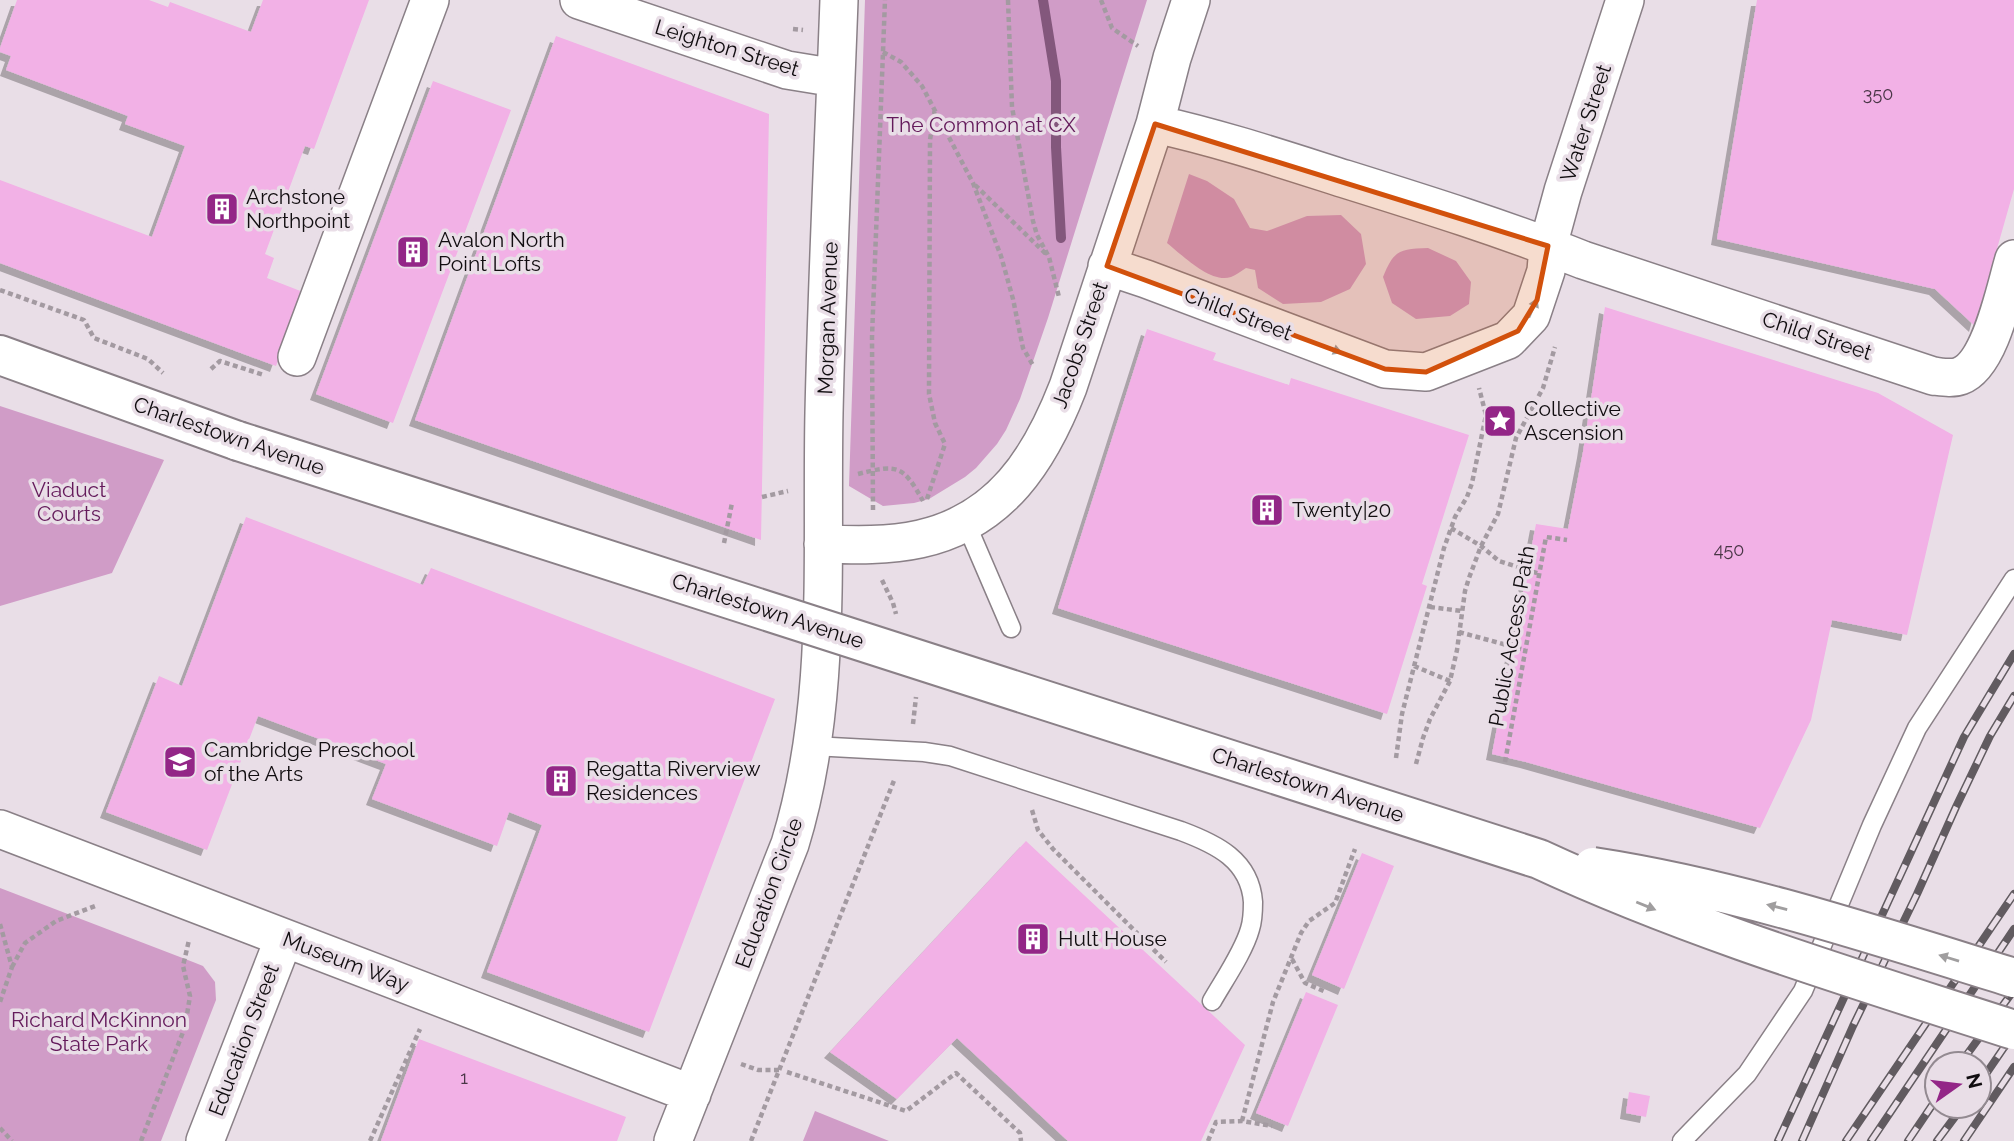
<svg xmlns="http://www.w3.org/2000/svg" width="2014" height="1141" viewBox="0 0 2014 1141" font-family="Raleway,sans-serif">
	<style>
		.green { fill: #d09cc7 }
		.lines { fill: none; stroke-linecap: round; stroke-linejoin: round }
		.stream { stroke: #83577c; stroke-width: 10 }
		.building { fill: #f2b1e6; filter: url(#shadow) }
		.service-casing { stroke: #8a8087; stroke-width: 21 }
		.minor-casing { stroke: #8a8087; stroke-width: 40 }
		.primary-casing { stroke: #8a8087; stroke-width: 42 }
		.path { stroke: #a39aa1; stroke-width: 4.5; stroke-dasharray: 5 3.5; stroke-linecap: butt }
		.service { stroke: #fff; stroke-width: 18 }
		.minor { stroke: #fff; stroke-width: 37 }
		.primary { stroke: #fff; stroke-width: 38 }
		.rail-casing { stroke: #615b60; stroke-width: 8 }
		.rail { stroke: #e9dee7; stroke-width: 5; stroke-dasharray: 16; stroke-linecap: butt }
		.primary-bridge-casing { stroke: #8a8087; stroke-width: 42; stroke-linecap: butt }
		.primary-bridge { stroke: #fff; stroke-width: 38 }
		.oneway { fill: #a09e9f }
		.marked { fill: #d2510c; fill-opacity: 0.2; stroke: #d2510c; stroke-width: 5; stroke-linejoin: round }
		.labels { text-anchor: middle; stroke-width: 7; stroke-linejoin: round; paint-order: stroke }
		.number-label { font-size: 18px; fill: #493646 }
		.street-label { font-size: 21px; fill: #110d10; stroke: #e9dee7 }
		.park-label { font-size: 21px; fill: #641a5b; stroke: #e9dee7 }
		.poi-label { font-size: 21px; fill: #110d10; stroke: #e9dee7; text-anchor: start }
	</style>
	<defs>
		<filter id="shadow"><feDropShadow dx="-6" dy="6" stdDeviation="0" flood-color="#0004"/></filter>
	</defs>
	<rect width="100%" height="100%" fill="#e9dee7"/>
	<path class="green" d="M865,0H1147L1048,318L1020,399L1006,430L997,444L976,468L965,477L929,499L914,503L883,506L849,486Z
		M1189,174L1207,181L1234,199L1250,228L1267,231L1307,216L1341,215L1361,234L1366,264L1350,289L1321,302L1283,304L1258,288L1255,270L1246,268C1241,271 1236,275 1231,277C1211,284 1182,255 1167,243Z
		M1428,248L1456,261L1471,282L1469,304L1450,316L1416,319L1392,303L1383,277C1394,250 1399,249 1428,248Z
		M0,406L164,460L112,573L0,606Z
		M0,888L193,962L203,966L215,982L216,1000L161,1141H0Z
		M815,1111L889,1141H803Z"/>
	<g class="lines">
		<path class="stream" d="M1043,0L1056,81V147L1061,238"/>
	</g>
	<path class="building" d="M17,0H149L168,7L170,2L251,32L263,0H369L314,149L305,146L265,254L274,258L267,278L303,292L276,366L0,263V180L152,237L185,146L125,124L128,116L6,70L11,56L0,52V48Z
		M1757,0H2014V189L1975,326L1935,289L1717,239Z
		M556,36L769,114L761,540L415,420Z
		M433,81L511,110L393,423L316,394Z
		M1605,307L1878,393L1953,435L1907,635L1832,620L1811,720L1760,828L1526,762L1492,754L1536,524L1568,529L1583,452Z
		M1147,329L1216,353L1213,360L1289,385L1291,378L1469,435L1422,584L1427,586L1387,714L1058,608Z
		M246,517L423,585L431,568L775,699L649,1032L487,972L542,825L509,812L497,846L372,799L386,764L258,716L207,850L106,812L159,676L182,686Z
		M1026,841L1245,1045L1201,1141H1068L957,1038L897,1099L830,1052Z
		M1362,853L1394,866L1344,989L1312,975Z
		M1306,992L1338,1005L1288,1126L1256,1113Z
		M419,1039L626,1117L617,1141H381Z
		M1629,1092L1650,1096L1646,1117L1626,1113Z"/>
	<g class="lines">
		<defs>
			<path id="service" d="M965,521L1011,628
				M813,746L924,752L950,756L1181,831C1216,844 1250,860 1253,902C1253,911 1253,920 1250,929C1244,951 1224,980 1212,1001
				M1682,1141L1747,1074L1803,991L1872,825L1917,728L2014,579"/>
			<path id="minor" d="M579,0L787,70L836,78
				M1155,124C1219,138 1282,159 1345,179C1425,204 1505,229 1583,260L1933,376C1942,377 1952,379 1960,376C1991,365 2005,288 2014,259
				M1107,266L1146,279L1385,369L1426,372L1508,340L1531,316L1546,271L1548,246L1563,191L1625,0
				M297,357L430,0
				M823,544C855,545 888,546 920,539C1001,521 1040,459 1068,387L1155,124L1172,58L1191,0
				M0,829L692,1094
				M205,1141L284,938
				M673,1141L790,844C833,704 821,557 824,413C827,275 834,138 839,0"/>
			<path id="primary" d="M0,355L238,441"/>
		</defs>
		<use href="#service" class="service-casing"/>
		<use href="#minor" class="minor-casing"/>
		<use href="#primary" class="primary-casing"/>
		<path class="path" d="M1008,0L1012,107L1033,221L1037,235L1049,257L1059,297
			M1101,0L1112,28L1138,46
			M793,29L803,30
			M883,52L901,62L922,86L973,183L1001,256L1013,299L1023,348L1034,367
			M975,185L1046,254
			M0,290L84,320L94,338L148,359L163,373
			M211,369L220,361L264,375
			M858,474C898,464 903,465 923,501
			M762,497L788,491
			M927,499L945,444L935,423L929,394L930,140L935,108
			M873,510L872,337L885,0
			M1451,528L1481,546L1499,561L1540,574
			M724,543L732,503
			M882,580L893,603L896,614
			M1430,607L1462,611
			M1459,632L1525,650
			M1414,666L1450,681
			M913,724L916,697
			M1396,758L1402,714L1444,548L1455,517L1467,497L1472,483L1486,415L1479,388
			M1505,762L1546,537L1567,540
			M1416,764L1423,738L1430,719L1450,681L1457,650L1465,591L1469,578L1481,546L1498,514L1516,438L1543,388L1555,347
			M1032,810L1038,830L1053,849L1166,962
			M0,924L12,967L0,1002
			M1292,959L1305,983L1326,992
			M12,967L25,943L56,921L95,906
			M741,1064L758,1070H779
			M787,1072L906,1111L956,1073L1020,1133L1021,1141
			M1242,1121L1273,1002L1301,933L1309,921L1335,903L1355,849
			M0,1128L12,1141
			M141,1141L185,1027L190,996L183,966L189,940
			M370,1141L420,1029
			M751,1141L895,778
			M1208,1141L1216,1122L1242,1121L1272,1126"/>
		<use href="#service" class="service"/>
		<use href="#minor" class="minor"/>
		<use href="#primary" class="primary"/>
		<defs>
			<path id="rail" d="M1960,1064L2014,990
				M1979,1084L2014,1033
				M1778,1141L1964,737L2014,654
				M1802,1141L1853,1026L1917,894L1956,807L1990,736L2014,696
				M1846,1141L2014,894
				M1871,1141L2014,929
				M1908,1141L1937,1098
				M1937,1141L1963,1106
				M1964,1141L2014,1067"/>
		</defs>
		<use href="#rail" class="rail-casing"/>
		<use href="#rail" class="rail"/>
		<defs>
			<path id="primary-bridge" d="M238,441L1539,859C1692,930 1853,978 2014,1030
				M1593,867C1737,889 1875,935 2014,978"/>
		</defs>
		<use href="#primary-bridge" class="primary-bridge-casing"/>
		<use href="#primary-bridge" class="primary-bridge"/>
	</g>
	<defs><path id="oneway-solid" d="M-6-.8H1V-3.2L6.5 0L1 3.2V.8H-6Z" transform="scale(1.75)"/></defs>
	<g class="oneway">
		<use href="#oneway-solid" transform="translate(1533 308) rotate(-66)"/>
		<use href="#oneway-solid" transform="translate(1332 349) rotate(21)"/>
		<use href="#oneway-solid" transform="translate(1646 906) rotate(22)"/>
		<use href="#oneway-solid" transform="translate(1777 907) rotate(-166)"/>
		<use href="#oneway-solid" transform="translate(1949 958) rotate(-163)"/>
	</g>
	<path class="marked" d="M1155,124L1548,246L1537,300L1518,331L1426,372L1385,369L1107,266Z"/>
	<defs>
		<symbol id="building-square" viewBox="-11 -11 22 22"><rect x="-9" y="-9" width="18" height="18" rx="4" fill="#932687" stroke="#e9dee7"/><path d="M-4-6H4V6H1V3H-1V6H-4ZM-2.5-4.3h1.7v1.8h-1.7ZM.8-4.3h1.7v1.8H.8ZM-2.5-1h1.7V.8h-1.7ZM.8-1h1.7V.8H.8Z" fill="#fff"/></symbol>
		<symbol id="sight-square" viewBox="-11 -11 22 22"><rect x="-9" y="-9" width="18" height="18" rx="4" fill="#932687" stroke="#e9dee7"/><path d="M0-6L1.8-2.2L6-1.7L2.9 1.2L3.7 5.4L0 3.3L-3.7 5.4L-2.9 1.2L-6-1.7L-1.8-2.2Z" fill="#fff"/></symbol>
		<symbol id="school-square" viewBox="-11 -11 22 22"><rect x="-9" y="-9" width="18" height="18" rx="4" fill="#932687" stroke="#e9dee7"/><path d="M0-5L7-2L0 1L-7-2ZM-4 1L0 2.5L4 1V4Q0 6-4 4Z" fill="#fff"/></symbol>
	</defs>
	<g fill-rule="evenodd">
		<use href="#building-square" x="203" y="190" width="38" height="38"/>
		<use href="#building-square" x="394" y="233" width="38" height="38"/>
		<use href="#sight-square" x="1481" y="402" width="38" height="38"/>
		<use href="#building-square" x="1248" y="491" width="38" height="38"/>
		<use href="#school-square" x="161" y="743" width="38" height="38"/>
		<use href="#building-square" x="542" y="762" width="38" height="38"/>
		<use href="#building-square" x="1014" y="920" width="38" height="38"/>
	</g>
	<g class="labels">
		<g class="number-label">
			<text x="1878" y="100">350</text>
			<text x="1729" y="556">450</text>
			<text x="464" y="1084">1</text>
		</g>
		<g class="street-label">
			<text transform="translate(727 48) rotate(17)" y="7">Leighton Street</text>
			<text transform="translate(1586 123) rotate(-72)" y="7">Water Street</text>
			<text transform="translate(1238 314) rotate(21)" y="7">Child Street</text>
			<text transform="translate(828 318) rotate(-88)" y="7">Morgan Avenue</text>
			<text transform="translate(1817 336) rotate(18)" y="7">Child Street</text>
			<text transform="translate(1080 345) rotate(-71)" y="7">Jacobs Street</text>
			<text transform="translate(229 436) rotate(19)" y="7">Charlestown Avenue</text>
			<text transform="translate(768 611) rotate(18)" y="7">Charlestown Avenue</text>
			<text transform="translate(1512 636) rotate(-80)" y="7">Public Access Path</text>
			<text transform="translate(1308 785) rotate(18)" y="7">Charlestown Avenue</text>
			<text transform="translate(769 893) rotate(-70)" y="7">Education Circle</text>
			<text transform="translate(346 962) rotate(21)" y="7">Museum Way</text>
			<text transform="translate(244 1040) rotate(-69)" y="7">Education Street</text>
		</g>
		<g class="park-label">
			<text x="981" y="132">The Common at CX</text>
			<text x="69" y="497">Viaduct<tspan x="69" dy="24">Courts</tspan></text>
			<text x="99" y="1027">Richard McKinnon<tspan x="99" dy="24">State Park</tspan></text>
		</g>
		<g class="poi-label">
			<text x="246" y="204">Archstone<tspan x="246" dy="24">Northpoint</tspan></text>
			<text x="438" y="247">Avalon North<tspan x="438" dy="24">Point Lofts</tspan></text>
			<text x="1524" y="416">Collective<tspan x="1524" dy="24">Ascension</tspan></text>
			<text x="1292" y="517">Twenty|20</text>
			<text x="204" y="757">Cambridge Preschool<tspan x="204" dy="24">of the Arts</tspan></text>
			<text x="586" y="776">Regatta Riverview<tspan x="586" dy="24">Residences</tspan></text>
			<text x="1058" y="946">Hult House</text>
		</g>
	</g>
	<g transform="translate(1958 1085) rotate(76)"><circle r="33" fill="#e9dee7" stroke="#938a91" stroke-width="2"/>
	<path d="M0-5L12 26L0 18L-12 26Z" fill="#932687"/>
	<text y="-10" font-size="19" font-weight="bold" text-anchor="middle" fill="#110d10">N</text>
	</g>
</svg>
